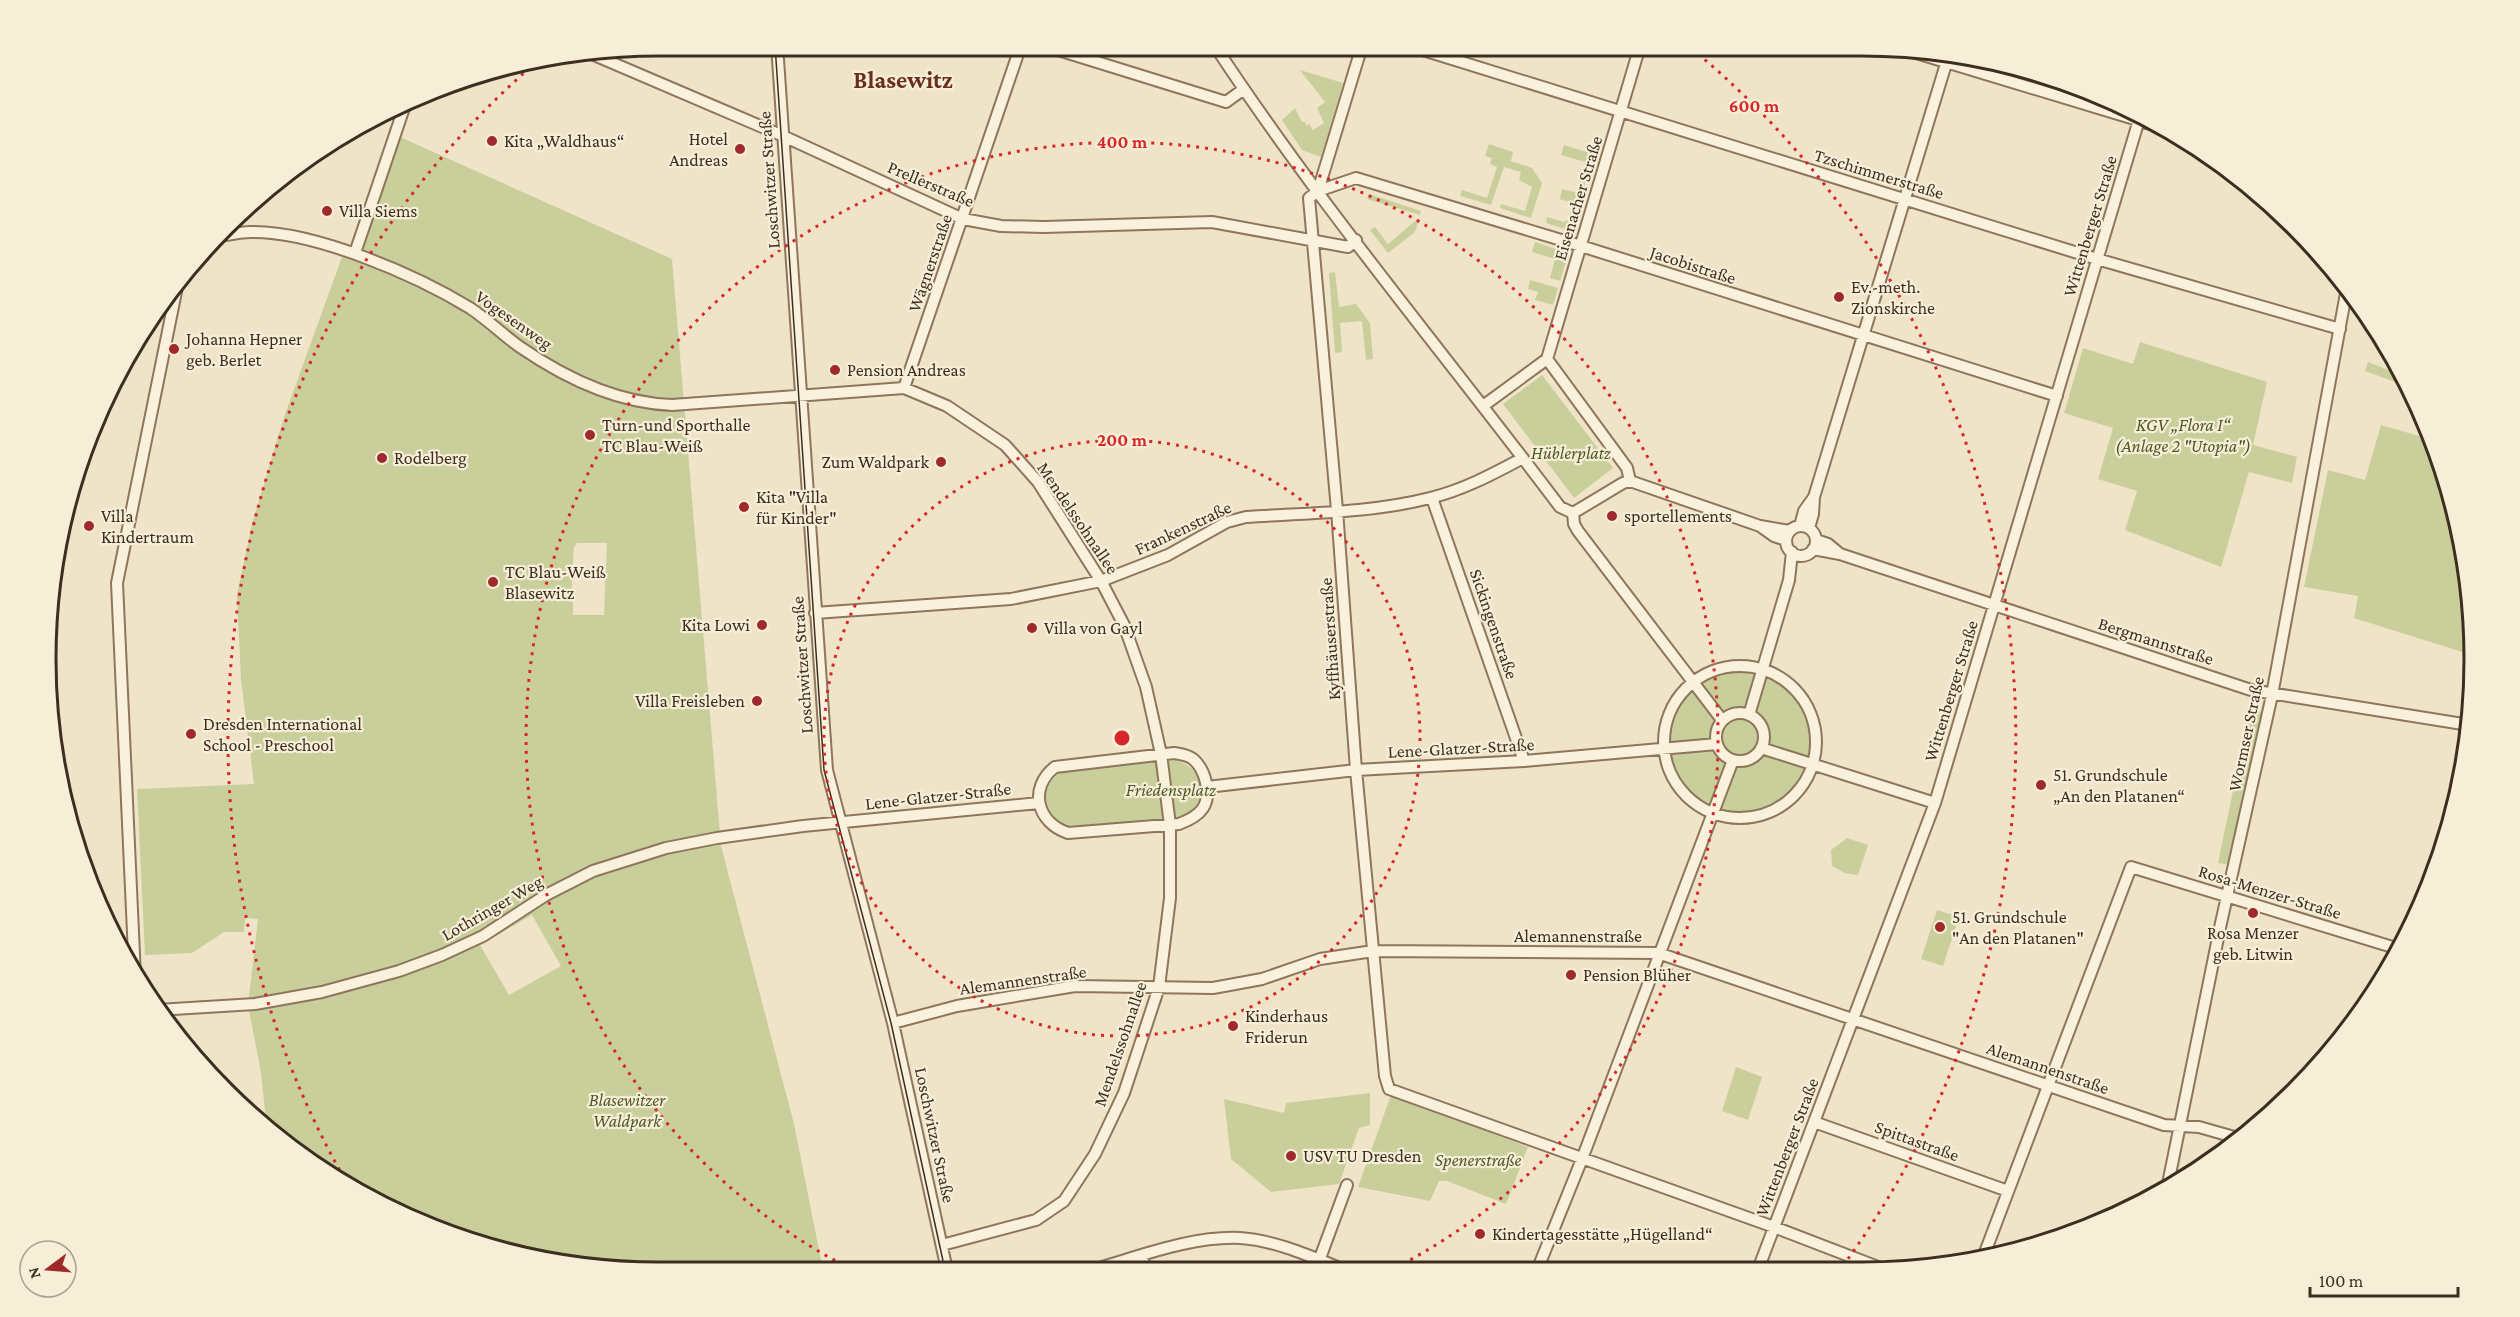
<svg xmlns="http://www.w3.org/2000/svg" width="2520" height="1317" viewBox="0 0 2520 1317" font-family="'Crimson Pro',serif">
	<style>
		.green { fill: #c9cf9b; fill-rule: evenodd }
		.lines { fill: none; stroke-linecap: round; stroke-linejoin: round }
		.minor-casing { stroke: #8d765c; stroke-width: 14 }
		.minor { stroke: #faf1dc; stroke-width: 10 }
		.tram { stroke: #3d2e20; stroke-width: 1.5 }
		.ring { fill: none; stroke: #d62828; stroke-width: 3; stroke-dasharray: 3 6 }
		.poi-dot { fill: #9e2a2b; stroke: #f7eed8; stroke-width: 2 }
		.labels { text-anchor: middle; stroke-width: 4.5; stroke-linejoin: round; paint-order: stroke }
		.poi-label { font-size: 18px; fill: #3d2e20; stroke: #f7eed8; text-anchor: start }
		.street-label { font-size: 18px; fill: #3d2e20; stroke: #f7eed8 }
		.park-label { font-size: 18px; font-style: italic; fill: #4d5a26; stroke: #f7eed8 }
		.district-label { font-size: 24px; font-weight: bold; fill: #6b2e1e; stroke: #f7eed8 }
		.rim { fill: none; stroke: #3d2e20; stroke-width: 3 }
		.centre { fill: #d62828; stroke: #f7eed8; stroke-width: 3 }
		.ring-label { font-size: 18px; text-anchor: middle; font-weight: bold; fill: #d62828; stroke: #f7eed8; stroke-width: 4.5; stroke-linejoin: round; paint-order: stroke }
	</style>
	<rect width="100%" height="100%" fill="#f0e4c8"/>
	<path class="green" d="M1300,70L1343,83L1321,157L1302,150L1282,120L1295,108L1302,122L1304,121L1307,126L1309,124L1313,130L1324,123L1317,108L1325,102Z
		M400,137L672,259L721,846L794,1124L823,1270L619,1271L500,1251L387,1209L285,1145L267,1130L261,1073L248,1005L258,919L245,918L244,932H224L192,953L145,955L137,789L254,784L241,680L237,595L252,524L284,417L342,257L357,262ZM577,543H607L604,615H573V602H571L574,547ZM532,915L561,966L509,995L480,945Z
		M1489,144L1513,152L1511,161L1532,168L1542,183L1531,218L1500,208L1501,204L1525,211L1532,187L1519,180L1521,172L1504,167L1491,205L1460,196L1462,190L1487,198L1497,167L1490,164L1492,158L1485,156Z
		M1564,145L1593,154L1584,187L1578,185L1585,162L1561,155Z
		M1562,189L1582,194L1572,228L1568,230L1546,223L1547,217L1564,222L1568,220L1573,203L1560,199Z
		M1369,194L1421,211L1420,215L1367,199Z
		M1415,221L1418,222L1415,232L1388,253L1370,230L1375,227L1388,244Z
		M1535,242L1565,252L1567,258L1560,281L1550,278L1555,259L1532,252Z
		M1335,272L1339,307L1356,304L1370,323L1373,359L1366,360L1362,321L1340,323L1342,352L1335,353L1329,273Z
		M1530,280L1558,288L1553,305L1535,300L1538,292L1528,289Z
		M2140,342L2267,382L2253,445L2297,457L2292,483L2249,472L2221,567L2125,530L2137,491L2098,479L2113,428L2064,413L2083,348L2133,364Z
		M2368,362L2404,376L2409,387L2365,371Z
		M1542,375L1613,468L1574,498L1503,404Z
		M2381,425L2426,438L2428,430L2443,462L2470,579L2472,655L2354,618L2358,596L2304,587L2328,470L2365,480Z
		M1666 742a73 73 0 1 1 146 0a73 73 0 1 1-146 0Z
		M2250,709L2263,712L2231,865L2218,863Z
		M1175,760C1208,769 1210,804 1180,819L1069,828C1039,822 1039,786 1062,771Z
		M1847,838L1868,845L1858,875L1845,873L1832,866L1831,850Z
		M1937,910L1959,917L1943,966L1921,959Z
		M1736,1067L1762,1077L1748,1120L1722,1111Z
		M1370,1093V1125L1359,1128L1339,1184L1271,1192L1231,1159L1224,1099L1284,1113L1286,1103Z
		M1391,1095L1528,1147L1506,1204L1447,1181H1439L1430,1201L1358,1187Z"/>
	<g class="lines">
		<defs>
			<path id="minor" d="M777,45L827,770L893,1023L947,1270
				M1042,45L1226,102L1244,89
				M1215,46C1320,206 1445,354 1560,507L1573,513
				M1410,46L2097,259L2340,329
				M1893,46L2164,128
				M587,52L781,135L963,219L1001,226L1044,227L1212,222L1348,247L1356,240
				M1318,191L1362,46
				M215,237C227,235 240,232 251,232C315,231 416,275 470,308C488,320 503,335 520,347C565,378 617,403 672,405L904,388L947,406L1005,445L1038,482L1101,581L1124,625L1146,687L1161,754L1170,825V898L1159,987L1124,1093L1095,1154L1064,1201L1036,1220L942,1245
				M355,253L406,102
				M1547,359L1640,46
				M904,388L1021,45
				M1483,406L1547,359L1627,468L1630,481
				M1630,481L1760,526L1790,531
				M1432,498L1524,761
				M1573,513L1574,524L1578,531L1722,720
				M1573,513L1623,483L1630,481
				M1760,526L1774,536L1786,540
				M1800,526L1804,511L1814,497
				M1786 541a15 15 0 1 1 30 0a15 15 0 1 1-30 0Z
				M1809,528L1813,514L1814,497L1949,54
				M1816,540L1828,544L1840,554
				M1813,549L1840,554L2251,690L2469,725
				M815,613L1011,599L1101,581L1168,555L1227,522L1246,517C1307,513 1371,513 1430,498C1463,490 1493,474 1523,458
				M1664 742a76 76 0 1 1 152 0a76 76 0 1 1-152 0Z
				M1716 737a24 24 0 1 1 48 0a24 24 0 1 1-48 0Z
				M1749,715L1789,580L1792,552
				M1761,748L1935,803
				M1174,753C1180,754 1188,755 1193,759C1205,769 1212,794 1203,808C1198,816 1187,821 1179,824L1068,833C1037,823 1028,788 1055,767Z
				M1207,787L1356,770L1524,761L1717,744
				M135,976L117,583L179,277
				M157,1010L255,1004L322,992L399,971L442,955L483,936L546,895L593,871L666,848L717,838L803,826L1039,803
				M893,1023L957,1006L1075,986L1213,988L1262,979L1320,959L1373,951L1658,953L2164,1125L2199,1127L2241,1139
				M1814,1122L2008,1191
				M2168,1184L2221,923L2272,695L2347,288
				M1142,1255L1145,1269
				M1984,1255L2131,867L2399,949
				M1759,1267L1935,803L2141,113
				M1878,1267L1774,1227L1389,1089L1385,1076L1356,770L1337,510L1309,198L1318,191L1356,178L1581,246L2057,396
				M1538,1268L1582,1159L1733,760
				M1095,1269C1141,1256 1191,1236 1240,1238C1274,1240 1310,1256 1342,1269
				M1316,1269L1347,1185"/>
		</defs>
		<use href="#minor" class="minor-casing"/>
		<use href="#minor" class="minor"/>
		<path class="tram" d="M775,45L824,770L891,1023L945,1270"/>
	</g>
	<g class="ring">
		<circle cx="1122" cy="738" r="298"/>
		<path d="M851 1269A596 596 0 1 1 1397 1267"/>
		<path d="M344 1178A894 894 0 0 1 541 58M1691 48A894 894 0 0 1 1845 1263"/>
	</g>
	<g class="poi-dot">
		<circle cx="492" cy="141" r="6"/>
		<circle cx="740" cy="149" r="6"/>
		<circle cx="327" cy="211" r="6"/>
		<circle cx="1839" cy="297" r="6"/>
		<circle cx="174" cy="349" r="6"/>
		<circle cx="835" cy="370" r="6"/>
		<circle cx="590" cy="435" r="6"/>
		<circle cx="382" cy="458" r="6"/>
		<circle cx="941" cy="462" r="6"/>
		<circle cx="744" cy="507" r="6"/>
		<circle cx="1612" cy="516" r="6"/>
		<circle cx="89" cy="526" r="6"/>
		<circle cx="493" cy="582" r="6"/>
		<circle cx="762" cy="625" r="6"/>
		<circle cx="1032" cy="628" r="6"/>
		<circle cx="757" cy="701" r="6"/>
		<circle cx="191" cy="734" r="6"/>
		<circle cx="2041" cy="785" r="6"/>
		<circle cx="2253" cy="913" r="6"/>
		<circle cx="1940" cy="927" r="6"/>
		<circle cx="1571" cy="975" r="6"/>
		<circle cx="1233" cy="1026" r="6"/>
		<circle cx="1291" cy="1156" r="6"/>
		<circle cx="1480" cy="1234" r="6"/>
	</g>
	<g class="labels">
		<g class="poi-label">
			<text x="728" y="145" text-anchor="end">Hotel<tspan x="728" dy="21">Andreas</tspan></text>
			<text x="504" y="147">Kita „Waldhaus“</text>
			<text x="339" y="217">Villa Siems</text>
			<text x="1851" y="293">Ev.-meth.<tspan x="1851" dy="21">Zionskirche</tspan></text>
			<text x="186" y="345">Johanna Hepner<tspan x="186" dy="21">geb. Berlet</tspan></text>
			<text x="847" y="376">Pension Andreas</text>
			<text x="602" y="431">Turn-und Sporthalle<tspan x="602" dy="21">TC Blau-Weiß</tspan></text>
			<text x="394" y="464">Rodelberg</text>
			<text x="929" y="468" text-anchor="end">Zum Waldpark</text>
			<text x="756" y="503">Kita "Villa<tspan x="756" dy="21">für Kinder"</tspan></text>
			<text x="101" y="522">Villa<tspan x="101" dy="21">Kindertraum</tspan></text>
			<text x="1624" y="522">sportellements</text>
			<text x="505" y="578">TC Blau-Weiß<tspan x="505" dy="21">Blasewitz</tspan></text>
			<text x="750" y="631" text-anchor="end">Kita Lowi</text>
			<text x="1044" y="634">Villa von Gayl</text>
			<text x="745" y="707" text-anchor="end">Villa Freisleben</text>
			<text x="203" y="730">Dresden International<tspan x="203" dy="21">School - Preschool</tspan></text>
			<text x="2053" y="781">51. Grundschule<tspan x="2053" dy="21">„An den Platanen“</tspan></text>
			<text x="1952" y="923">51. Grundschule<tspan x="1952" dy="21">"An den Platanen"</tspan></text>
			<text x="2253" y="939" text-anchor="middle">Rosa Menzer<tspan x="2253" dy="21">geb. Litwin</tspan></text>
			<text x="1583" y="981">Pension Blüher</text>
			<text x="1245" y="1022">Kinderhaus<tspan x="1245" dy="21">Friderun</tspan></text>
			<text x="1303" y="1162">USV TU Dresden</text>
			<text x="1492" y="1240">Kindertagesstätte „Hügelland“</text>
		</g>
		<g class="street-label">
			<text transform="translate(1879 174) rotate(17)" y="6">Tzschimmerstraße</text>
			<text transform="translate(769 180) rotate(-94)" y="6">Loschwitzer Straße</text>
			<text transform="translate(931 184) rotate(23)" y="6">Prellerstraße</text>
			<text transform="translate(1578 198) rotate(-73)" y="6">Eisenacher Straße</text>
			<text transform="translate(2090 226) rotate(-73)" y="6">Wittenberger Straße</text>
			<text transform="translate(930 263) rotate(-71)" y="6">Wägnerstraße</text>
			<text transform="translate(1693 265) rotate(18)" y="6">Jacobistraße</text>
			<text transform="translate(514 320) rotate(35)" y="6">Vogesenweg</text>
			<text transform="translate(1078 518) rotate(56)" y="6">Mendelssohnallee</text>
			<text transform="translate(1183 528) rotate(-25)" y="6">Frankenstraße</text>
			<text transform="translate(1494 624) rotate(71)" y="6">Sickingenstraße</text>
			<text transform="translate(1330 639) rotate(-94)" y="6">Kyffhäuserstraße</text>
			<text transform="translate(2156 641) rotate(18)" y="6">Bergmannstraße</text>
			<text transform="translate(802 665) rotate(-94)" y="6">Loschwitzer Straße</text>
			<text transform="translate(1951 691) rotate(-73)" y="6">Wittenberger Straße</text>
			<text transform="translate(2246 734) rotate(-78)" y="6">Wormser Straße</text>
			<text transform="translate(1461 748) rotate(-3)" y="6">Lene-Glatzer-Straße</text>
			<text transform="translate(938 796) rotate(-6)" y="6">Lene-Glatzer-Straße</text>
			<text transform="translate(2270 892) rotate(17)" y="6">Rosa-Menzer-Straße</text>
			<text transform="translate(492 908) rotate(-30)" y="6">Lothringer Weg</text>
			<text x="1578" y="942">Alemannenstraße</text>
			<text transform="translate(1023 980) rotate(-8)" y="6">Alemannenstraße</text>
			<text transform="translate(1120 1044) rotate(-71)" y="6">Mendelssohnallee</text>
			<text transform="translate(2048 1068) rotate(19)" y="6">Alemannenstraße</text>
			<text transform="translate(935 1135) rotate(78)" y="6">Loschwitzer Straße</text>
			<text transform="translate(1917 1141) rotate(20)" y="6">Spittastraße</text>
			<text transform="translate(1787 1147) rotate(-69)" y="6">Wittenberger Straße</text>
		</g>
		<g class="park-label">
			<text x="2183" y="431">KGV „Flora I“<tspan x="2183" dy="21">(Anlage 2 "Utopia")</tspan></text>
			<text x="1571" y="459">Hüblerplatz</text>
			<text x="1171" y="796">Friedensplatz</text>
			<text x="627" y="1106">Blasewitzer<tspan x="627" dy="21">Waldpark</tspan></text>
			<text x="1478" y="1166">Spenerstraße</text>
		</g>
		<g class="district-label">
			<text x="903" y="88">Blasewitz</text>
		</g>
	</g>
	<path d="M0 0H2520V1317H0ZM659 56H1861A603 603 0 0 1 2464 659V659A603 603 0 0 1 1861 1262H659A603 603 0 0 1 56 659V659A603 603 0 0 1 659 56Z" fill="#f7eed8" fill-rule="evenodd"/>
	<path class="rim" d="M659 56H1861A603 603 0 0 1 2464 659V659A603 603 0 0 1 1861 1262H659A603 603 0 0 1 56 659V659A603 603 0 0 1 659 56Z"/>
	<circle cx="1122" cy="738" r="9" class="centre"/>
	<g class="ring-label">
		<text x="1754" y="112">600 m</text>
		<text x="1122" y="148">400 m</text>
		<text x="1122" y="446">200 m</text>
	</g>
	<g transform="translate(48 1269) rotate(254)"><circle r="28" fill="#f7eed8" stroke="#ada18e" stroke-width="1.5"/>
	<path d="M0-4.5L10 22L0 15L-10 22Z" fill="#9e2a2b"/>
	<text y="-9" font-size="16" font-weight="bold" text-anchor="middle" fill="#3d2e20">N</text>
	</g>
	<path d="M2310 1287v9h148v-9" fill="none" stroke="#3d2e20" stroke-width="3"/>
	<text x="2319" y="1287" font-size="18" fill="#3d2e20" stroke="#f7eed8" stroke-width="4.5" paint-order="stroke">100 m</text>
</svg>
